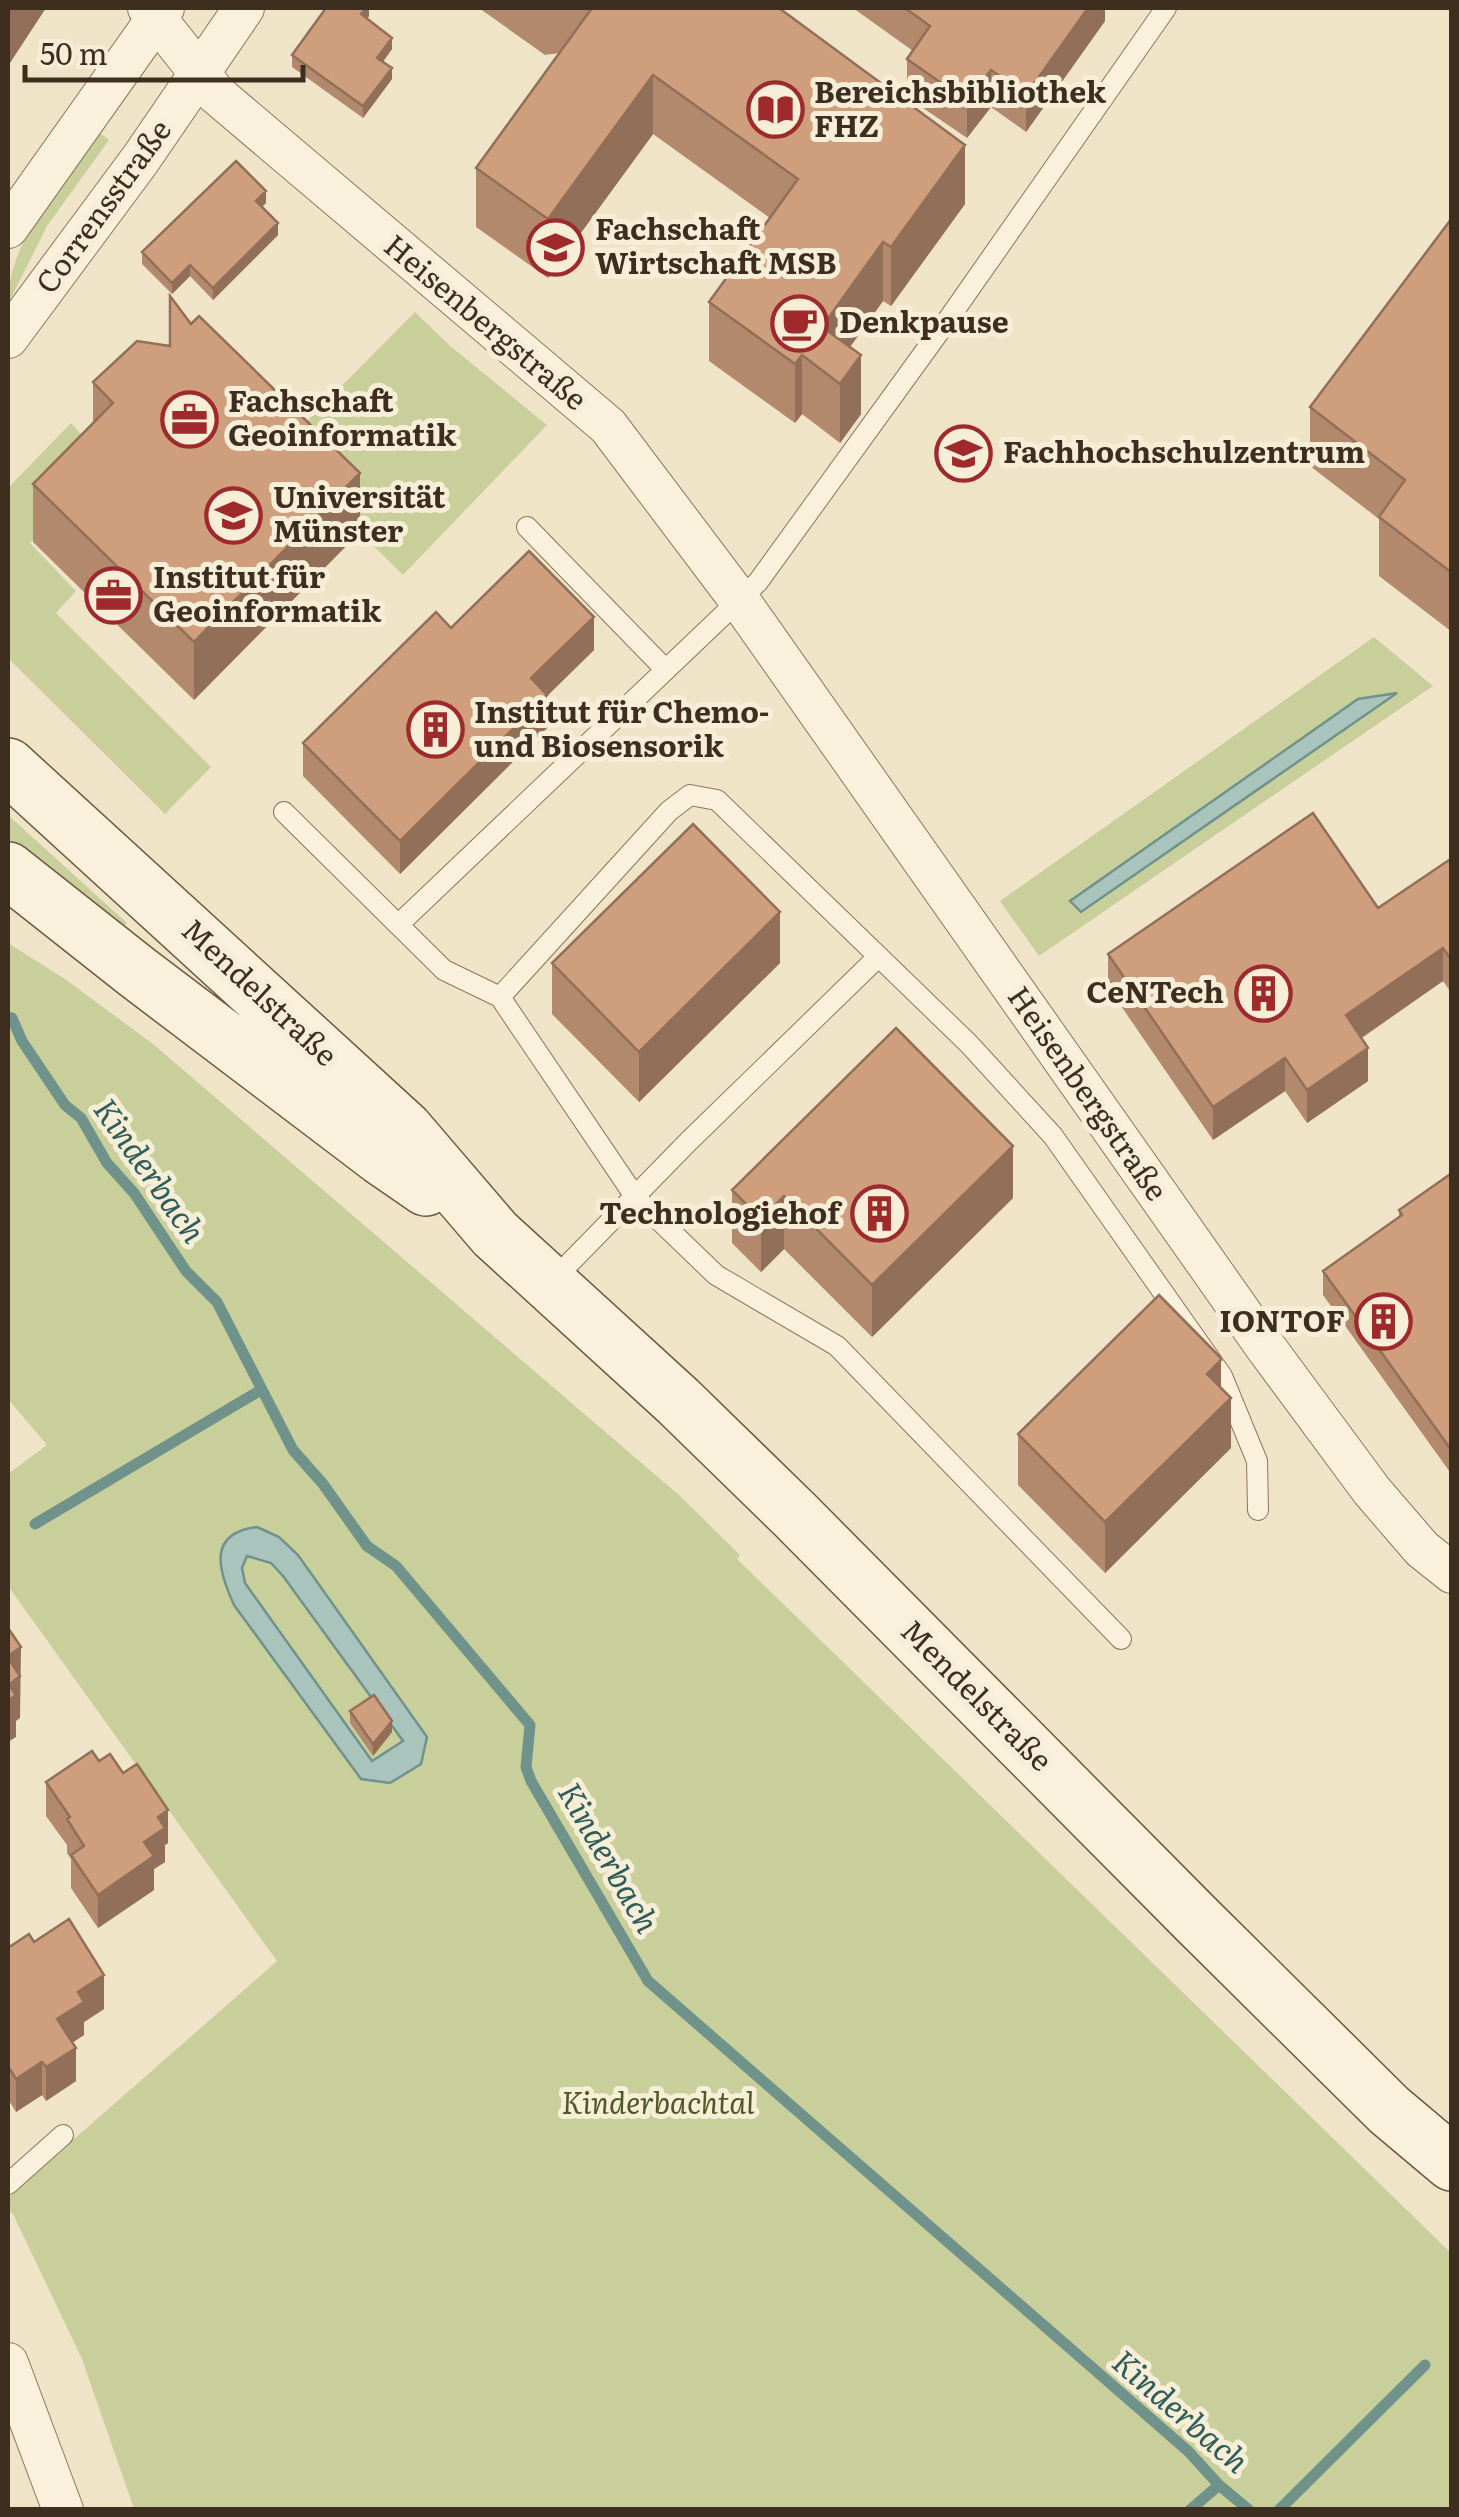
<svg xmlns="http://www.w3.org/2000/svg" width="1459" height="2517" viewBox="0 0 1459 2517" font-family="Literata,serif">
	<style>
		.green { fill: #c9cf9b; fill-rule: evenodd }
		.water { fill: #a9c4bc; stroke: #6f938a; stroke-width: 2.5; fill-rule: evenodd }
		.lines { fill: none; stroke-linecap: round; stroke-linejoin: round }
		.stream { stroke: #6f938a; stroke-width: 11 }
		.lane-casing { stroke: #8d765c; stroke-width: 22 }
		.street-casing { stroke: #8d765c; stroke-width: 42 }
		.secondary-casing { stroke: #6f573f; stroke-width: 58 }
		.lane { stroke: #faf1dc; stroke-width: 20 }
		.street { stroke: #faf1dc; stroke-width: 40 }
		.secondary { stroke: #faf1dc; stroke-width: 55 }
		.wall { fill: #b2896c }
		.shaded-wall { fill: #916f58 }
		.building { fill: #cf9f7d; stroke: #916f58; stroke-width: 2.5 }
		.labels { text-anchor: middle; stroke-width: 10; stroke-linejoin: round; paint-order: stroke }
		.poi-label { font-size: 30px; font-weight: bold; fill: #3d2e20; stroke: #f7eed8; text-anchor: start }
		.street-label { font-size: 30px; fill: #3d2e20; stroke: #f7eed8 }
		.park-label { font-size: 30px; font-style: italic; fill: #4d5a26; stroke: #f7eed8 }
		.water-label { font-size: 32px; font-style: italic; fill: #2f5d5a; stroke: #f7eed8 }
	</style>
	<rect width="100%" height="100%" fill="#f0e4c8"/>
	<path class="green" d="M100,133L109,140L47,226L8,304C7,241 64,181 100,133Z
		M415,312L449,345L547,425L403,575L277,451Z
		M71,423L107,463L30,543L76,591L56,613L211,767L165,814L8,658V488Z
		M1374,637L1433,686L1039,956L1000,901ZM1394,694L1082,911L1071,900L1358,699Z
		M8,815L127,923L115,937L8,849Z
		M8,943L65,979L153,1044L680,1496L740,1555L737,1559L1451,2253V2509H134L82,2359L13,2214L8,2210V2197L277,1961L8,1586V1474L47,1445L8,1399Z"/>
	<path class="water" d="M1397,693L1081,912L1070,901L1358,699Z
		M257,1527L279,1537L298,1555L427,1737L421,1764L390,1783L361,1779L234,1605C218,1570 207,1533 257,1527ZM247,1556L271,1563L283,1576L403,1741L372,1761L245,1583L242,1568Z"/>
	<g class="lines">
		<path class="stream" d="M8,1017L12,1018L22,1041L65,1105L81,1118L107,1163L134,1193L186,1271L217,1302L293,1450L323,1484L367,1546L396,1566L530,1725L526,1767L531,1781L648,1981L1188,2451L1219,2485L1249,2510
			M35,1524L261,1390
			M1190,2510L1219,2485
			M1279,2510L1425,2365"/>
		<defs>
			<path id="lane" d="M527,527L665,669
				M284,812L444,970L500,997L636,1198L716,1275L837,1346L1121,1639
				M399,924L758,582L947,321L1166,8
				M500,997L669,811L690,795L717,800L969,1044L1053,1136L1222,1376L1257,1461L1258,1510
				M551,1282L689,1141L878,957
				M8,2184L63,2135"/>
			<path id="street" d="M148,8L216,94L608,426L740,601L1264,1345L1372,1491L1422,1549L1452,1573
				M8,228L164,8
				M8,338L140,160L244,8
				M8,2363L63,2510"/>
			<path id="secondary" d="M8,766L405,1129L495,1234L678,1401L795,1515L1196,1919L1389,2110L1452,2163
				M8,870L137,972L381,1157L426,1188"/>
		</defs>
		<use href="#lane" class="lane-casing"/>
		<use href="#street" class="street-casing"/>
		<use href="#secondary" class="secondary-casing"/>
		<use href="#lane" class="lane"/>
		<use href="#street" class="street"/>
		<use href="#secondary" class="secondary"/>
	</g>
	<path class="wall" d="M369,8V16L367,19L392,49L383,62L392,79L363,118L292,67V55Z
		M479,8H779L965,204L891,306L883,301L850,347L861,414L840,443L802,414L795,423L709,361V302L770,218L653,134L548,278L476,227V168L559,53L545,55Z
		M853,8H1105V21L1026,132L991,107L967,138L907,97V59L913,51Z
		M266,203L261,207L278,235L213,300L190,276L172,294L142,264V252Z
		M1452,218V632L1379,576V519L1310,466V407Z
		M191,324L360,532L194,700L33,542V484L93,423V382L170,346Z
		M451,628L594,650L547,696V728L400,874L303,776V743Z
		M1452,858V994L1443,981L1362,1038L1368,1081L1307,1123L1285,1091L1213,1140L1108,987V954L1378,908Z
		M552,963H780L639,1102L552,1014Z
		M1452,1173V1475L1323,1295V1271L1399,1217V1210Z
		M732,1190L1013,1198L872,1337L784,1249L761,1272L732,1243Z
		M1221,1388L1231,1448L1105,1573L1018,1485V1434Z
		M350,1711L392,1732L373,1756L350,1723Z
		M99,1761L168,1843L165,1845V1862L154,1869V1890L98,1928L71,1888V1859L67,1853V1845L46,1816V1782Z
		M34,1942L104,2009L84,2022V2035L72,2043L76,2081L46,2101L42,2095L16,2112L8,2099V1948Z"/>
	<path class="shaded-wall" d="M8,8H46L8,66Z
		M367,8H369V16L361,26V14Z
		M1088,8H1105V21L1026,132V95Z
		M392,38V49L377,69V58Z
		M392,68V79L363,118V106Z
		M991,70V107L967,138V101Z
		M653,75V134L548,278V219Z
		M965,145V204L891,306V247Z
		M266,191V203L256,212V201Z
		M278,223V235L213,300V288Z
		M883,242V301L829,376L822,327Z
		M190,265V276L172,294V283Z
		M802,355V414L795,423V364Z
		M861,355V414L840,443V384Z
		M360,473V532L194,700V642Z
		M594,617V650L547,696V728L400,874V841L531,678Z
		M780,912V963L639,1102V1052Z
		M1443,948V981L1346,1048V1015Z
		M1368,1048V1081L1307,1123V1090Z
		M1285,1058V1091L1213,1140V1107Z
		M1013,1146V1198L872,1337V1285Z
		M784,1196V1249L761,1272V1219Z
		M1221,1360V1407L1231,1398V1448L1105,1573V1522L1207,1374Z
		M21,1647L20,1718L16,1721V1737L8,1742V1656Z
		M392,1721V1732L373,1756V1744Z
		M168,1810V1843L165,1845V1862L154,1869V1890L98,1928V1895L144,1842L158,1817Z
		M104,1975V2009L84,2022V2035L57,2052V2019L78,1992Z
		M76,2048V2081L46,2101V2067Z
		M42,2062V2095L16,2112V2079Z"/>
	<path class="building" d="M326,8H367L361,14L392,38L377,58L392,68L363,106L292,55Z
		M592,8H779L965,145L891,247L883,242L822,327L861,355L840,384L802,355L795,364L709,302L798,179L653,75L548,219L476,168Z
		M905,8H1088L1026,95L991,70L967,101L907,59L930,26Z
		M236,161L266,191L256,201L278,223L213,288L190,265L172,283L142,252Z
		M1452,218V573L1379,517L1405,480L1310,407Z
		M170,296L191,324L199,316L360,473L194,642L33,484L113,403L93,382L137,341L170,346Z
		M529,551L594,617L531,678L547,695L400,841L303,743L436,612L451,628Z
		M1313,813L1378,908L1452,858V961L1443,948L1346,1015L1368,1048L1307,1090L1285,1058L1213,1107L1108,954Z
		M693,824L780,912L639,1052L552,963Z
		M896,1028L1013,1146L872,1285L784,1196L761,1219L732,1190Z
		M1452,1173V1451L1323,1271L1402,1215L1399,1210Z
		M1159,1295L1220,1357L1221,1360L1207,1374L1231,1398L1105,1522L1018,1434Z
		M8,1628L21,1647L8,1656Z
		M8,1658L20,1676L9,1685L16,1695L8,1701Z
		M374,1695L392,1721L373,1744L350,1711Z
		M92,1751L99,1761L110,1754L123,1773L137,1764L168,1810L158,1817L165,1828L144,1842L154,1856L98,1895L71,1855L84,1846L67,1819L70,1817L46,1782Z
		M69,1919L104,1975L78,1992L84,2002L57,2019L76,2048L46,2067L42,2062L16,2079L8,2066V1948L29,1934L34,1942Z"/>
	<defs>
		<symbol id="library-ring" viewBox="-11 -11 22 22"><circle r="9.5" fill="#f7eed8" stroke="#9e2a2b" stroke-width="1.5"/><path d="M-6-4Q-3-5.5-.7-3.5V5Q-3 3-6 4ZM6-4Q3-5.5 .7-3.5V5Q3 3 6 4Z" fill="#9e2a2b"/></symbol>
		<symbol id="university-ring" viewBox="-11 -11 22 22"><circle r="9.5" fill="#f7eed8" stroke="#9e2a2b" stroke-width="1.5"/><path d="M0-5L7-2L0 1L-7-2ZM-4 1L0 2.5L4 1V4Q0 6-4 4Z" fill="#9e2a2b"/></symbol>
		<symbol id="cafe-ring" viewBox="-11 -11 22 22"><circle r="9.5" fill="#f7eed8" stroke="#9e2a2b" stroke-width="1.5"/><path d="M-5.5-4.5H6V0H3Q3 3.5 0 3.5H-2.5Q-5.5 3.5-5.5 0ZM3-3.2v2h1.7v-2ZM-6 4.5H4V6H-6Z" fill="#9e2a2b"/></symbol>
		<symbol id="office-ring" viewBox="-11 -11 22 22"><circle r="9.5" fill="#f7eed8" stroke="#9e2a2b" stroke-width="1.5"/><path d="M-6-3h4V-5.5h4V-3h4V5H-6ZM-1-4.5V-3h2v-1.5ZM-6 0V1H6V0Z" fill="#9e2a2b"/></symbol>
		<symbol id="building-ring" viewBox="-11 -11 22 22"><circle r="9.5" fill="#f7eed8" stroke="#9e2a2b" stroke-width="1.5"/><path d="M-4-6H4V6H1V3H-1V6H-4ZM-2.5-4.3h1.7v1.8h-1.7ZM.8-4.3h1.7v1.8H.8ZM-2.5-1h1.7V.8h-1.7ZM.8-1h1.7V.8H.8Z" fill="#9e2a2b"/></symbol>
	</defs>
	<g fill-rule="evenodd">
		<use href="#library-ring" x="744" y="78" width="63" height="63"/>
		<use href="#university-ring" x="524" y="216" width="63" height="63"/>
		<use href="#cafe-ring" x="768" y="292" width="63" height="63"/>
		<use href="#office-ring" x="158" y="388" width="63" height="63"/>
		<use href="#university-ring" x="932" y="422" width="63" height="63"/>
		<use href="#university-ring" x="202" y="484" width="63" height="63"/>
		<use href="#office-ring" x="82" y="564" width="63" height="63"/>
		<use href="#building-ring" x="404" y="698" width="63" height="63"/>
		<use href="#building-ring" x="1232" y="962" width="63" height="63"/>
		<use href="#building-ring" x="848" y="1182" width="63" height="63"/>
		<use href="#building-ring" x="1352" y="1290" width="63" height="63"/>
	</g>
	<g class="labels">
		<g class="poi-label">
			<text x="814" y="103">Bereichsbibliothek<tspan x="814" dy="34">FHZ</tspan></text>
			<text x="595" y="240">Fachschaft<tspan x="595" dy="34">Wirtschaft MSB</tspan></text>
			<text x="839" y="333">Denkpause</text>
			<text x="228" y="412">Fachschaft<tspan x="228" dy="34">Geoinformatik</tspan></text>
			<text x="1003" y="463">Fachhochschulzentrum</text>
			<text x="273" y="508">Universität<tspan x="273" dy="34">Münster</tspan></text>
			<text x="153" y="588">Institut für<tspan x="153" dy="34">Geoinformatik</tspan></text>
			<text x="474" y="723">Institut für Chemo-<tspan x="474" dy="34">und Biosensorik</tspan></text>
			<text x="1224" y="1003" text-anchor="end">CeNTech</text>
			<text x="840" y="1224" text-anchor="end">Technologiehof</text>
			<text x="1345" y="1332" text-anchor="end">IONTOF</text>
		</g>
		<g class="street-label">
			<text transform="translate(104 207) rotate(-54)" y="10">Corrensstraße</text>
			<text transform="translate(485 323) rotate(40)" y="10">Heisenbergstraße</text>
			<text transform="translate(259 993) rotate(43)" y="10">Mendelstraße</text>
			<text transform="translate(1087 1094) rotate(55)" y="10">Heisenbergstraße</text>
			<text transform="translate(976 1696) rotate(45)" y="10">Mendelstraße</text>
		</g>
		<g class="park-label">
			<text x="658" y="2114">Kinderbachtal</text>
		</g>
		<g class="water-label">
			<text transform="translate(149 1171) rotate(55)" y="11">Kinderbach</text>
			<text transform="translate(608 1858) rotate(60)" y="11">Kinderbach</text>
			<text transform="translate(1180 2412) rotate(41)" y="11">Kinderbach</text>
		</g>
	</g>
	<rect width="1459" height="2517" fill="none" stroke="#3d2e20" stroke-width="20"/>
	<path d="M25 65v15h278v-15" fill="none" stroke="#3d2e20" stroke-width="5"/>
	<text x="40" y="65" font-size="30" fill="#3d2e20" stroke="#f7eed8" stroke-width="8" paint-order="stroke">50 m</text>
</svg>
